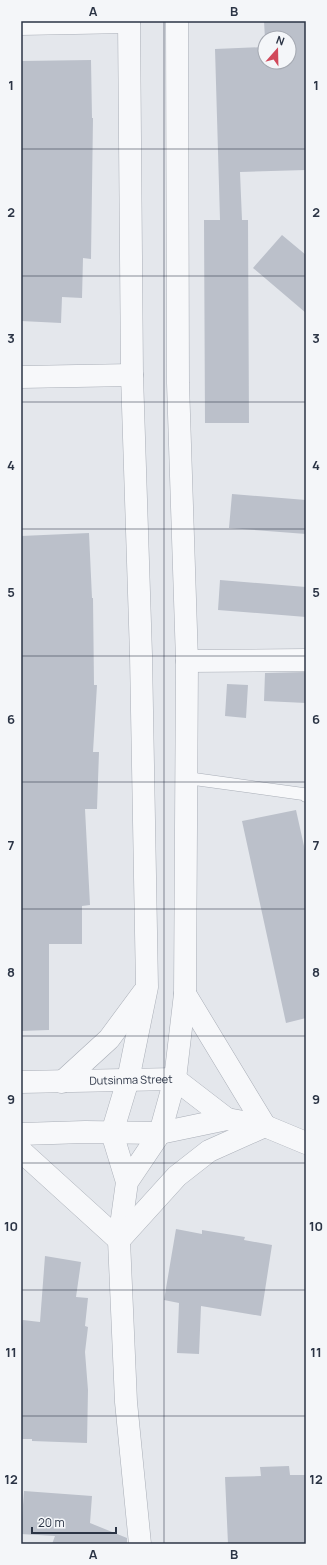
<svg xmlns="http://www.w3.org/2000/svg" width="327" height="1565" viewBox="0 0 327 1565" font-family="Manrope,sans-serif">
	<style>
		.building { fill: #bbc0ca }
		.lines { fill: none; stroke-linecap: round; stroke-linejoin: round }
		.service-casing { stroke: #a9aeb7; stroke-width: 13 }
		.minor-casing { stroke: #a9aeb7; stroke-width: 23 }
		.tertiary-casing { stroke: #a9aeb7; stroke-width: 23 }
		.service { stroke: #f7f8fa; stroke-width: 12 }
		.minor { stroke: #f7f8fa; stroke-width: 22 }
		.tertiary { stroke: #f7f8fa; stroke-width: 22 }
		.grid { fill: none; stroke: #2b3445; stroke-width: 1; stroke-opacity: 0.55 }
		.labels { text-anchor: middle; stroke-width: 4; stroke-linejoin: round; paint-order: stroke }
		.street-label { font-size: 11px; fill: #2b3445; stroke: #f4f6f9 }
		.neatline { fill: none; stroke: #2b3445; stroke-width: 1.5 }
		.grid-label { font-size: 13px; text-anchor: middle; font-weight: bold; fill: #2b3445 }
	</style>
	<rect width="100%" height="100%" fill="#e4e7ec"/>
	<path class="building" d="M264,21H306V170L240,172L242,220H248L249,423H205L204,220H220L215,49L265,47V62H289V38H265V39Z
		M91,60L92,118H93L91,259L83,258L82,298L62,297L61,323L21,321V61Z
		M282,235L306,255V313L253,268Z
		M232,494L306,500V534L229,528Z
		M89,533L92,598H93L94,685H97L93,752H99L97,809H85L90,905L82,906V944H49V1030L21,1031V536Z
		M220,580L306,587V617L218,610Z
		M306,672V703L264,701L265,673Z
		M227,684L248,685L246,718L225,716Z
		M296,810L306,855V1018L286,1023L242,821Z
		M176,1229L202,1234V1230L245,1237L244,1240L272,1245L261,1316L201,1306L199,1354L177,1353L179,1303L164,1300Z
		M45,1256L81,1262L76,1297L88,1298L85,1326L88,1327L85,1352L88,1390L87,1443L32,1441V1439H21V1336L23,1320L40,1322Z
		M289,1466L290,1475H306V1544H228L225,1477L261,1476L260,1467Z
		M24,1491L92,1496L90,1523L127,1538V1544H52L55,1536L21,1534Z"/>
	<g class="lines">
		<defs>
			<path id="service" d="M187,778L303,794L306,796"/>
			<path id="minor" d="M21,24L129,22
				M21,377L132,375
				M187,661L306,660
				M112,1133L127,1182L119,1240L126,1402L140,1544
				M127,1182L160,1133"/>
			<g id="tertiary">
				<path id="s1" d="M21,1082L175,1079L227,1119"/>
				<path d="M62,1082L109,1039L143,993"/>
				<path d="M112,1133L128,1080L147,987L141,655L132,375L129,21"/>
				<path d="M160,1133L175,1079L185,994L187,661L178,383L177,21"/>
				<path d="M21,1134L85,1132L160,1133L227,1119L265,1126L306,1143"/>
				<path d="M21,1151L119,1240L177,1176L209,1151L265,1126L185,994"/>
			</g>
		</defs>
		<use href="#service" class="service-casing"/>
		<use href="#minor" class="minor-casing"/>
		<use href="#tertiary" class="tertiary-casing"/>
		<use href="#service" class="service"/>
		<use href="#minor" class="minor"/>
		<use href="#tertiary" class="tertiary"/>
	</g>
	<path class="grid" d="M164,21V1544M21,149H306M21,276H306M21,402H306M21,529H306M21,656H306M21,782H306M21,909H306M21,1036H306M21,1163H306M21,1290H306M21,1416H306"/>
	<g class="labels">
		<g class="street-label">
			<text dy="4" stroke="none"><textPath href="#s1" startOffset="110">Dutsinma Street</textPath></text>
		</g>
	</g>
	<rect width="327" height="1565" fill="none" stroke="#f4f6f9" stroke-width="44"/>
	<g transform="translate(277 50) rotate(20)"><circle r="19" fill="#f4f6f9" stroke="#a4a8b1"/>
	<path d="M0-3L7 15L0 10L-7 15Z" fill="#d1495b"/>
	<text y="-6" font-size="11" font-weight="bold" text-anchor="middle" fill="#2b3445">N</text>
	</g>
	<path d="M32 1527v6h84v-6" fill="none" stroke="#2b3445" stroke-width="2"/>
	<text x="38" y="1527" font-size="12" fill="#2b3445" stroke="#f4f6f9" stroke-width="3" paint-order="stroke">20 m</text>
	<rect x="22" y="22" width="283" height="1521" class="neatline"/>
	<g class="grid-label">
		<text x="93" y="16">A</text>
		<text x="234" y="16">B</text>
		<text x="11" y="90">1</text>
		<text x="316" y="90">1</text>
		<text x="11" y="217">2</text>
		<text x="316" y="217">2</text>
		<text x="11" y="343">3</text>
		<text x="316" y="343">3</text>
		<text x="11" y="470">4</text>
		<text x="316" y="470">4</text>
		<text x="11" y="597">5</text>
		<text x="316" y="597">5</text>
		<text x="11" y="724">6</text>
		<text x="316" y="724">6</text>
		<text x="11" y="850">7</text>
		<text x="316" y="850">7</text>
		<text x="11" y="977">8</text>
		<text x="316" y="977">8</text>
		<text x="11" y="1104">9</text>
		<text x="316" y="1104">9</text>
		<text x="11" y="1231">10</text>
		<text x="316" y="1231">10</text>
		<text x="11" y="1357">11</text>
		<text x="316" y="1357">11</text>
		<text x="11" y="1484">12</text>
		<text x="316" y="1484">12</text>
		<text x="93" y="1559">A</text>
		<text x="234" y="1559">B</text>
	</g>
</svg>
